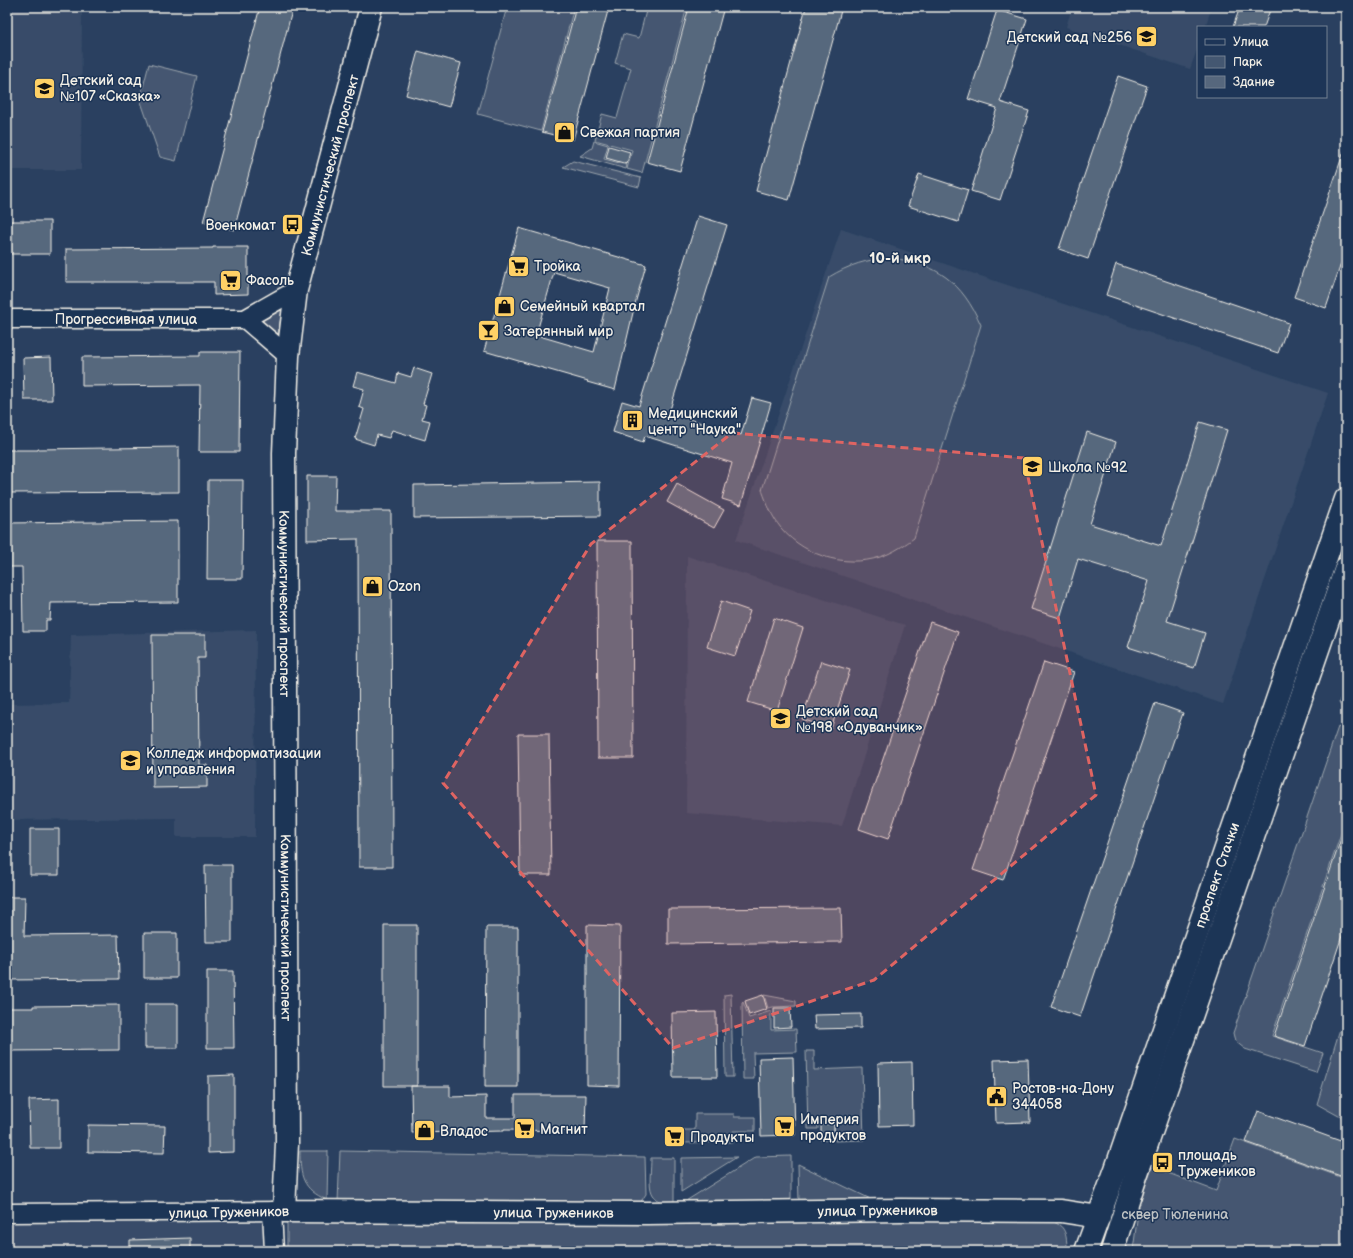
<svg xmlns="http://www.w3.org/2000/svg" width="1353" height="1258" viewBox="0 0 1353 1258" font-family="'Balsamiq Sans',sans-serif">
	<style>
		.built { fill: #374c69 }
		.green { fill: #445771; stroke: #9ca4ac }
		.building { fill: #56677d; stroke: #f4f1e8; fill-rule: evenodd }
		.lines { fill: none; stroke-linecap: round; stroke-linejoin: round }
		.minor-casing { stroke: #f4f1e8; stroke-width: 21 }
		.major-casing { stroke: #f4f1e8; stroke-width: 25 }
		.minor { stroke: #1d3557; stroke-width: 18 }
		.major { stroke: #1d3557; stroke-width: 22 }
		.marked { fill: #df6462; fill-opacity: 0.2; stroke: #df6462; stroke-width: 3; stroke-dasharray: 8 5; stroke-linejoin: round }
		.labels { text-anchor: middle; stroke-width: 3; stroke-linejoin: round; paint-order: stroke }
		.poi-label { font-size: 14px; fill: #f4f1e8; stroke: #1d3557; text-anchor: start }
		.street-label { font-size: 14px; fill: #f4f1e8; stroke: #1d3557 }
		.park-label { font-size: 14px; fill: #bfc3c4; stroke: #1d3557 }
		.neighbourhood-label { font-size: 15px; font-weight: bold; fill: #f4f1e8; stroke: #1d3557 }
	</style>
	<rect width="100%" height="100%" fill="#2a4060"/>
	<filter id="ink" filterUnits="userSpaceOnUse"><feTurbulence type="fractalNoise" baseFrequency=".025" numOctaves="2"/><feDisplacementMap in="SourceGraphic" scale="8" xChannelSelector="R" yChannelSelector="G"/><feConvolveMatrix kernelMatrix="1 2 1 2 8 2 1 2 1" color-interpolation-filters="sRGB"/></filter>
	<g filter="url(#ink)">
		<path class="built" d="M7,7H82L81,170H7Z
			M1072,7H1212L1205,27H1198V47L1190,69L1066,27Z
			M841,229L1328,393L1223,704L736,540Z
			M687,556L905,625L842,826L686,813Z
			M256,630L255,837H176V818L7,820V704L69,703L71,635Z
			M266,1220V1251H7V1222Z"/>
		<path class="green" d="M507,7H574L541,131L478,114Z
			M647,7H687L642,173L627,169L632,150L595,140L602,114L617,118L631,68L615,63L623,34L639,38Z
			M149,64L197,76L176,161L160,157L140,99Z
			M594,141L608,145L604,159L627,165L626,169L580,156L592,148Z
			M573,161L641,178L639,187L563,167Z
			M890,258C937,263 962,282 981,325L914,538C906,544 897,550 888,554C852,570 806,558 781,528C772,517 767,504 762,490L829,277C849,265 867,259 890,258Z
			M281,307L282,311L278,333L275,335L257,324L260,314Z
			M1346,680V709L1341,706L1339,703Z
			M1338,727L1346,730V819L1272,1036L1323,1053L1316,1072L1245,1049L1235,1041L1233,1033Z
			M731,994L733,1077H725L724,995Z
			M764,995L796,1001V1006L773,1007L768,1008Z
			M743,1002L749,1018L771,1011V1030L796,1029L797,1052L753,1053L754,1079H743L742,1003Z
			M1340,1029L1346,1031V1120L1317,1104Z
			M806,1051H814V1070L862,1068L864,1140L835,1141L834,1122L818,1123V1129H808Z
			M695,1114H734V1117H755V1131H733L734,1142L683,1143V1130H695Z
			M1235,1139L1346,1179V1251H1133L1139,1204L1152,1167L1216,1191Z
			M300,1151H328L327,1200C302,1189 300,1176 300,1151Z
			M340,1151L645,1157L646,1194L640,1203L338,1202Z
			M791,1156V1203L681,1204L756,1157Z
			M737,1157L681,1192V1158Z
			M651,1158H674V1204C643,1202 651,1182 651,1158Z
			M798,1164L879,1203H799Z
			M1041,1219C1063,1223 1067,1228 1067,1251H287V1222Z"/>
		<path class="building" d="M260,7H293L234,230L203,222Z
			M576,7H609L573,140L542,132Z
			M689,7H724L680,171L647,162Z
			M806,7H842L789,200L756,191Z
			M1240,7H1271L1264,27H1233Z
			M997,10L1027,19L1000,102L1029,111L1000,200L971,191L997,108L968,99Z
			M418,51L461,63L449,107L406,95Z
			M1118,76L1147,86L1088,259L1059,249Z
			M609,146L630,152L627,164L606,158Z
			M1344,151H1346V249L1326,308L1294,297Z
			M919,174L968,190L958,222L908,206Z
			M698,216L727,225L669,413L741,435L752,398L771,403L741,505L722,499L732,463L645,436L643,442L613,432L622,401L639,406Z
			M7,221H50V254H7Z
			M519,228L646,265L635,304L615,390L587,382L588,381L484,351ZM554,272L610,288L594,352L536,335Z
			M213,247H248V294L214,295V282H66V249L213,248Z
			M1116,264L1289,323L1278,353L1106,295Z
			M200,352H240L239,452H199L200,385L82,386V357L200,356Z
			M51,357L52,400H24L23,358Z
			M414,368L432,374L423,404L426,405L422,419L430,421L425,440L392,430L389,438L377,435L374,445L355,439L364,409L359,407L364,389L353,386L357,372L396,383L398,373L411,377Z
			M1200,422L1227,430L1167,621L1205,633L1194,668L1128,647L1149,581L1078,559L1060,618L1031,609L1087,432L1116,442L1090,524L1161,546Z
			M179,447V492L7,493V450H38V449Z
			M307,476H336L335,511H391L392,867H359L358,539L307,540Z
			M208,480H243L242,579H207Z
			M600,482V516L414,518V485Z
			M677,484L724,510L714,528L667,502Z
			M178,521V602L51,603L50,620H46V631H23L22,567H7V523Z
			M597,541H632L633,758H598Z
			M721,601L750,611L735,656L707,647Z
			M774,618L803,628L777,711L748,702Z
			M930,622L958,632L888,839L859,829Z
			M152,635H205V658H198L199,765H207V787L153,788Z
			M821,661L850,670L831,729L802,719Z
			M1044,662L1074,672L1003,880L973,870Z
			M1155,703L1183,713L1080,1017L1051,1007Z
			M518,734H549L551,875H520Z
			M30,829H59V875H30Z
			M1344,830H1346V924L1305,1046L1274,1036Z
			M205,865H232V942H206Z
			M7,897H25L24,936L118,935L119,979L7,980Z
			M841,908L842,942L668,944V909Z
			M384,925H417V1086H384Z
			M587,925L620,926L619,1086L587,1085Z
			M486,927H518V1087H485Z
			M144,933H177V978H144Z
			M207,971H233L234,1048H207Z
			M763,995L767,1009L749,1015L745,1001Z
			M145,1004H178V1048H145Z
			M119,1005V1050L7,1051V1008H33V1006Z
			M774,1008H790L791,1027L774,1028Z
			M716,1012L717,1077H673L672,1013Z
			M861,1014V1028L815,1029L814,1015Z
			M793,1057L795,1135L761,1136L759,1058Z
			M1028,1059L1030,1122L996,1123L994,1060Z
			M912,1062L913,1125L879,1126L878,1063Z
			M234,1075V1152L208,1153V1076Z
			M411,1086H450V1097L486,1096V1118H515V1095H586L585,1131L504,1130V1131L412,1133Z
			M59,1099V1148H30L29,1100Z
			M1258,1111L1346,1143V1178L1246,1142Z
			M821,1124H834V1140H821Z
			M88,1125L165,1126L164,1153L88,1152Z
			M190,1238V1251H130V1240Z"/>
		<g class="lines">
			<defs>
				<g id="minor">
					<path id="s1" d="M7,319H245L296,290"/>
					<path d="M245,319L288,356"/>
					<path d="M272,1211L274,1251"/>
					<path d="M7,1213L284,1211"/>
				</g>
				<g id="major">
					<path id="s2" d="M371,7L296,290L288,356L284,453L287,1143L284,1211L647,1213L901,1210L1061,1211L1099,1217"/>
					<path id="s3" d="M1086,1251L1116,1169L1346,499"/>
					<path d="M1112,1251L1136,1176L1346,568"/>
				</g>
			</defs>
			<use href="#minor" class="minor-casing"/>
			<use href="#major" class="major-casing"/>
			<use href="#minor" class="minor"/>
			<use href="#major" class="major"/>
		</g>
	</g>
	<path class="marked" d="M732,433L1024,458L1096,795L874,980L673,1048L443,783L591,544Z"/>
	<defs>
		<symbol id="school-square" viewBox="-11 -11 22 22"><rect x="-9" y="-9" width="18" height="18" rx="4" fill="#ffd166" stroke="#1d3557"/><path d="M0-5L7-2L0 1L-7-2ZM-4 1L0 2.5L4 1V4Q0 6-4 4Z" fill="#111"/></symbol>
		<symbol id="shop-square" viewBox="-11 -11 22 22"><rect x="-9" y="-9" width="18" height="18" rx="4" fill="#ffd166" stroke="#1d3557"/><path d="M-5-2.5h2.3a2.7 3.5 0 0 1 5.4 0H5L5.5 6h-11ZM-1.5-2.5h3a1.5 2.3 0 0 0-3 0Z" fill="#111"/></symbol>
		<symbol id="bus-square" viewBox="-11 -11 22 22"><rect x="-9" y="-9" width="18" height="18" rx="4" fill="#ffd166" stroke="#1d3557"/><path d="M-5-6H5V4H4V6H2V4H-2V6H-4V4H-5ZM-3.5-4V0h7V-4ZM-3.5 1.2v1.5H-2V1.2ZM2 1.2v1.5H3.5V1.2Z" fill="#111"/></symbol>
		<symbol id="supermarket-square" viewBox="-11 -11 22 22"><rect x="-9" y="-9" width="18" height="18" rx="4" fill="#ffd166" stroke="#1d3557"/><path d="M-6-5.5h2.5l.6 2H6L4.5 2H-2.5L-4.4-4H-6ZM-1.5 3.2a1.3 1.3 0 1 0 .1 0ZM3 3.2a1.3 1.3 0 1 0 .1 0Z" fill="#111"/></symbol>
		<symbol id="bar-square" viewBox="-11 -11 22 22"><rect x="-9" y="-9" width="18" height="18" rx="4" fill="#ffd166" stroke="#1d3557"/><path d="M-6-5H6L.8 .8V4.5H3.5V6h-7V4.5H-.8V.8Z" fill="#111"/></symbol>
		<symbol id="building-square" viewBox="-11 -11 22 22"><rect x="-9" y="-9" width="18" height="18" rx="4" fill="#ffd166" stroke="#1d3557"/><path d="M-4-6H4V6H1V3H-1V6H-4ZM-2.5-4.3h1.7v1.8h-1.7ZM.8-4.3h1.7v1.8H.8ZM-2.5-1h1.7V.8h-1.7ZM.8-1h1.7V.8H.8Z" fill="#111"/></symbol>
		<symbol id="university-square" viewBox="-11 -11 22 22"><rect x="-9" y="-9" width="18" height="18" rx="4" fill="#ffd166" stroke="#1d3557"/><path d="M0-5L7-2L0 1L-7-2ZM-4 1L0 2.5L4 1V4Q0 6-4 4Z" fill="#111"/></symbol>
		<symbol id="civic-square" viewBox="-11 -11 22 22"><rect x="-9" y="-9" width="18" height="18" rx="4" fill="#ffd166" stroke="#1d3557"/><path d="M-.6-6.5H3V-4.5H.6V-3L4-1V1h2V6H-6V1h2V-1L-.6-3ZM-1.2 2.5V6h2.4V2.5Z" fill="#111"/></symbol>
	</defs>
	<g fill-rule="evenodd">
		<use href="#school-square" x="1134" y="24" width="25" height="25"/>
		<use href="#school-square" x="32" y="76" width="25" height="25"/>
		<use href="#shop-square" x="552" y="120" width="25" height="25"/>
		<use href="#bus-square" x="280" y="212" width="25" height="25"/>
		<use href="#supermarket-square" x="506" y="254" width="25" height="25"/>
		<use href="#supermarket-square" x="218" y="268" width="25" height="25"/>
		<use href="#shop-square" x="492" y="294" width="25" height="25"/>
		<use href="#bar-square" x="476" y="318" width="25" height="25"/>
		<use href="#building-square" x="620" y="408" width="25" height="25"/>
		<use href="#school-square" x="1020" y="454" width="25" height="25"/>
		<use href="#shop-square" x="360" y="574" width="25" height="25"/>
		<use href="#school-square" x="768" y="706" width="25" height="25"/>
		<use href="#university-square" x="118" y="748" width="25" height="25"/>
		<use href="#civic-square" x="984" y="1084" width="25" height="25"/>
		<use href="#supermarket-square" x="772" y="1114" width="25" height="25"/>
		<use href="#supermarket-square" x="512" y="1116" width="25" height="25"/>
		<use href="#shop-square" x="412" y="1118" width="25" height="25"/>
		<use href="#supermarket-square" x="662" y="1124" width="25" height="25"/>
		<use href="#bus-square" x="1150" y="1150" width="25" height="25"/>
	</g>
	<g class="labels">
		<g class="poi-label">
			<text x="1132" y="42" text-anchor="end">Детский сад №256</text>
			<text x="60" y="85">Детский сад<tspan x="60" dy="16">№107 «Сказка»</tspan></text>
			<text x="580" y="137">Свежая партия</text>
			<text x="276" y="230" text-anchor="end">Военкомат</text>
			<text x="534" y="271">Тройка</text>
			<text x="246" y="285">Фасоль</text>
			<text x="520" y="311">Семейный квартал</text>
			<text x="504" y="336">Затерянный мир</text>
			<text x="648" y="418">Медицинский<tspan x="648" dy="16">центр "Наука"</tspan></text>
			<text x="1048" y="472">Школа №92</text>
			<text x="388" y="591">Ozon</text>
			<text x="796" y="716">Детский сад<tspan x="796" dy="16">№198 «Одуванчик»</tspan></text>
			<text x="146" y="758">Колледж информатизации<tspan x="146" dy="16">и управления</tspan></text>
			<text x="1012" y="1093">Ростов-на-Дону<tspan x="1012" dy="16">344058</tspan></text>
			<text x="800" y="1124">Империя<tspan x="800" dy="16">продуктов</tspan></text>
			<text x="540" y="1134">Магнит</text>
			<text x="440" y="1136">Владос</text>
			<text x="690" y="1142">Продукты</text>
			<text x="1178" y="1160">площадь<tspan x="1178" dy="16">Тружеников</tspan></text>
		</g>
		<g class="street-label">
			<text transform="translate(330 165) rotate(-75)" y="5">Коммунистический проспект</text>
			<text dy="5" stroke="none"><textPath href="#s1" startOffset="119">Прогрессивная улица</textPath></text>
			<text dy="5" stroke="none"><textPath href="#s2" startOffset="607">Коммунистический проспект</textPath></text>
			<text dy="5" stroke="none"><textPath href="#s3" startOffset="398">проспект Стачки</textPath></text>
			<text dy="5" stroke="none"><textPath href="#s2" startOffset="931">Коммунистический проспект</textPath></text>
			<text dy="5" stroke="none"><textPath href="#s2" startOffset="1808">улица Тружеников</textPath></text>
			<text transform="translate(229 1212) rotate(-1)" y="5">улица Тружеников</text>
			<text dy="5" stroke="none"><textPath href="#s2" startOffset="1484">улица Тружеников</textPath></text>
		</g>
		<g class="park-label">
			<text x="1175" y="1219">сквер Тюленина</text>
		</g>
		<g class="neighbourhood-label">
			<text x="900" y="263">10-й мкр</text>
		</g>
	</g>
	<rect width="1353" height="1258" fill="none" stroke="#1d3557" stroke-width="24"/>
	<rect x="12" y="12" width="1329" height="1234" fill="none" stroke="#f4f1e8" stroke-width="1.5" filter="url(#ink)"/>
	<rect x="1197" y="26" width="130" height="72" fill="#1d3557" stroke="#738091"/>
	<rect x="1205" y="39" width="20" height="6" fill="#1d3557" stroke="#738091"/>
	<text x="1233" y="46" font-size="12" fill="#f4f1e8">Улица</text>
	<rect x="1205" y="56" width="20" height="12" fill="#445771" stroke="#738091"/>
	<text x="1233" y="66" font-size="12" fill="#f4f1e8">Парк</text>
	<rect x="1205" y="76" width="20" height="12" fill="#56677d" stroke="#738091"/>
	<text x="1233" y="86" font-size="12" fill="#f4f1e8">Здание</text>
</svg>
